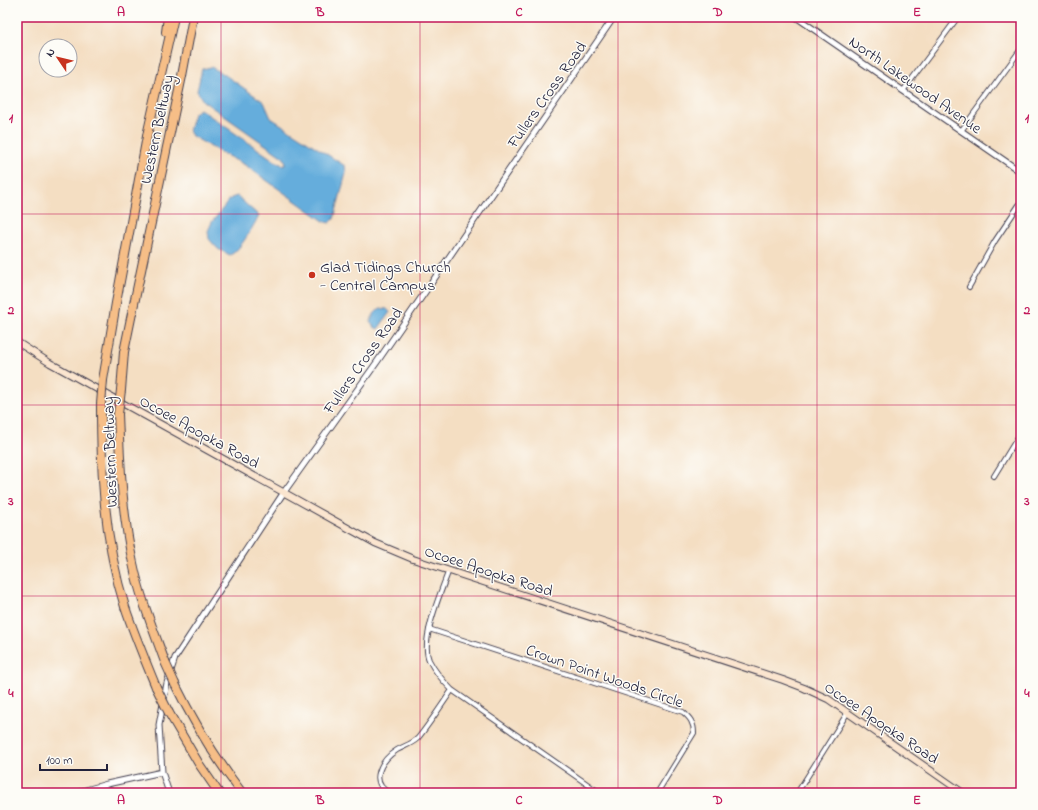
<svg xmlns="http://www.w3.org/2000/svg" width="1038" height="810" viewBox="0 0 1038 810" font-family="'Indie Flower',sans-serif">
	<style>
		.water { fill: #65addc; stroke: #44688c }
		.lines { fill: none; stroke-linecap: round; stroke-linejoin: round }
		.minor-casing { stroke: #423e4f; stroke-width: 6 }
		.tertiary-casing { stroke: #423e4f; stroke-width: 7 }
		.secondary-casing { stroke: #423e4f; stroke-width: 8 }
		.motorway-casing { stroke: #423e4f; stroke-width: 10 }
		.minor { stroke: #fff; stroke-width: 4 }
		.tertiary { stroke: #fff; stroke-width: 5 }
		.secondary { stroke: #fbe5cf; stroke-width: 6 }
		.motorway { stroke: #f6be87; stroke-width: 8 }
		.motorway-bridge-casing { stroke: #423e4f; stroke-width: 10; stroke-linecap: butt }
		.motorway-bridge { stroke: #f6be87; stroke-width: 8 }
		.grid { fill: none; stroke: #c2185b; stroke-width: 1; stroke-opacity: 0.55 }
		.poi-dot { fill: #c8321e; stroke: #fdfcf7; stroke-width: 1.5 }
		.labels { text-anchor: middle; stroke-width: 3; stroke-linejoin: round; paint-order: stroke }
		.street-label { font-size: 16px; fill: #22223b; stroke: #fdfcf7 }
		.poi-label { font-size: 16px; fill: #22223b; stroke: #fdfcf7; text-anchor: start }
		.neatline { fill: none; stroke: #c2185b; stroke-width: 1.5 }
		.grid-label { font-size: 13px; text-anchor: middle; font-weight: bold; fill: #c2185b }
	</style>
	<rect width="100%" height="100%" fill="#fdfcf7"/>
	<filter id="ink" filterUnits="userSpaceOnUse"><feTurbulence type="fractalNoise" baseFrequency=".025" numOctaves="2"/><feDisplacementMap in="SourceGraphic" scale="8" xChannelSelector="R" yChannelSelector="G"/><feConvolveMatrix kernelMatrix="1 2 1 2 8 2 1 2 1" color-interpolation-filters="sRGB"/></filter>
	<filter id="wash" filterUnits="userSpaceOnUse"><feTurbulence type="fractalNoise" baseFrequency=".012" numOctaves="4" result="noise"/><feDisplacementMap in="SourceGraphic" scale="16" xChannelSelector="R" yChannelSelector="G"/><feGaussianBlur stdDeviation="0.9" result="paint"/><feColorMatrix in="noise" values="0 0 0 0 0 0 0 0 0 0 0 0 0 0 0 0 0 1.4 0 .05"/><feComposite in="paint" operator="in"/></filter>
	<g filter="url(#wash)">
		<rect width="100%" height="100%" fill="#f4dec2"/>
		<path class="water" d="M211,67L225,75L264,102L271,118L345,166L346,173L334,219L330,223L325,222L245,165L218,151L192,136L189,131L194,113L200,109L278,163L283,165L286,163L284,158L203,101L197,91L202,69Z
			M237,196L259,216C253,226 240,251 230,255L218,249L209,239L208,231L212,222L231,198Z
			M380,308L387,309L390,312L378,329L374,327L370,322L374,314Z"/>
	</g>
	<g filter="url(#ink)">
		<g class="lines">
			<defs>
				<path id="minor" d="M903,91L958,17
					M961,131L1021,49
					M969,287L995,241L1021,202
					M1021,357C1017,363 1017,368 1021,374
					M994,476L1021,432
					M449,570C441,592 420,640 429,660C435,672 443,681 452,690L600,793
					M429,629L683,712C690,718 694,723 694,733L657,793
					M390,793C368,783 381,760 397,750C404,746 412,744 418,738C430,723 441,706 452,690
					M797,793L848,712"/>
				<path id="tertiary" d="M796,17L1021,172
					M79,793L82,791L107,784L162,772
					M169,793L162,772L159,725L167,683L175,658L284,492L377,362L614,17"/>
				<path id="secondary" d="M17,342L50,363L375,543L413,559L783,680L804,688L828,699L963,793"/>
				<path id="motorway" d="M166,32L168,17
					M103,380L116,303L148,131L174,17
					M121,390L124,352L131,318L182,76L193,17
					M101,404C101,472 104,541 125,607C134,634 145,660 156,687
					M118,414C120,464 122,514 133,563C140,597 153,629 165,662
					M175,684C194,723 216,759 242,793
					M169,713L199,764L219,793"/>
			</defs>
			<use href="#minor" class="minor-casing"/>
			<use href="#tertiary" class="tertiary-casing"/>
			<use href="#secondary" class="secondary-casing"/>
			<use href="#motorway" class="motorway-casing"/>
			<use href="#minor" class="minor"/>
			<use href="#tertiary" class="tertiary"/>
			<use href="#secondary" class="secondary"/>
			<use href="#motorway" class="motorway"/>
			<defs>
				<path id="motorway-bridge" d="M101,404L103,380
					M118,414L121,390
					M165,662L175,684
					M156,687L169,713"/>
			</defs>
			<use href="#motorway-bridge" class="motorway-bridge-casing"/>
			<use href="#motorway-bridge" class="motorway-bridge"/>
		</g>
	</g>
	<path class="grid" d="M221,17V793M420,17V793M618,17V793M817,17V793M17,214H1021M17,405H1021M17,596H1021"/>
	<circle class="poi-dot" cx="312" cy="275" r="4"/>
	<g class="labels">
		<g class="street-label">
			<text transform="translate(916 84) rotate(35)" y="6">North Lakewood Avenue</text>
			<text transform="translate(546 94) rotate(-55)" y="6">Fullers Cross Road</text>
			<text transform="translate(156 129) rotate(-78)" y="6">Western Beltway</text>
			<text transform="translate(362 360) rotate(-55)" y="6">Fullers Cross Road</text>
			<text transform="translate(200 431) rotate(29)" y="6">Ocoee Apopka Road</text>
			<text transform="translate(109 452) rotate(-92)" y="6">Western Beltway</text>
			<text transform="translate(489 570) rotate(18)" y="6">Ocoee Apopka Road</text>
			<text transform="translate(605 675) rotate(19)" y="6">Crown Point Woods Circle</text>
			<text transform="translate(882 722) rotate(34)" y="6">Ocoee Apopka Road</text>
		</g>
		<g class="poi-label">
			<text x="320" y="272">Glad Tidings Church<tspan x="320" dy="18">- Central Campus</tspan></text>
		</g>
	</g>
	<rect width="1038" height="810" fill="none" stroke="#fdfcf7" stroke-width="44"/>
	<g transform="translate(58 58) rotate(305)"><circle r="19" fill="#fdfcf7" stroke="#a5a5ac"/>
	<path d="M0-3L7 15L0 10L-7 15Z" fill="#c8321e"/>
	<text y="-6" font-size="11" font-weight="bold" text-anchor="middle" fill="#22223b">N</text>
	</g>
	<path d="M40 764v6h67v-6" fill="none" stroke="#22223b" stroke-width="2"/>
	<text x="46" y="764" font-size="12" fill="#22223b" stroke="#fdfcf7" stroke-width="3" paint-order="stroke">100 m</text>
	<rect x="22" y="22" width="994" height="766" class="neatline"/>
	<g class="grid-label">
		<text x="121" y="16">A</text>
		<text x="320" y="16">B</text>
		<text x="519" y="16">C</text>
		<text x="718" y="16">D</text>
		<text x="917" y="16">E</text>
		<text x="11" y="122">1</text>
		<text x="1027" y="122">1</text>
		<text x="11" y="314">2</text>
		<text x="1027" y="314">2</text>
		<text x="11" y="505">3</text>
		<text x="1027" y="505">3</text>
		<text x="11" y="697">4</text>
		<text x="1027" y="697">4</text>
		<text x="121" y="804">A</text>
		<text x="320" y="804">B</text>
		<text x="519" y="804">C</text>
		<text x="718" y="804">D</text>
		<text x="917" y="804">E</text>
	</g>
</svg>
